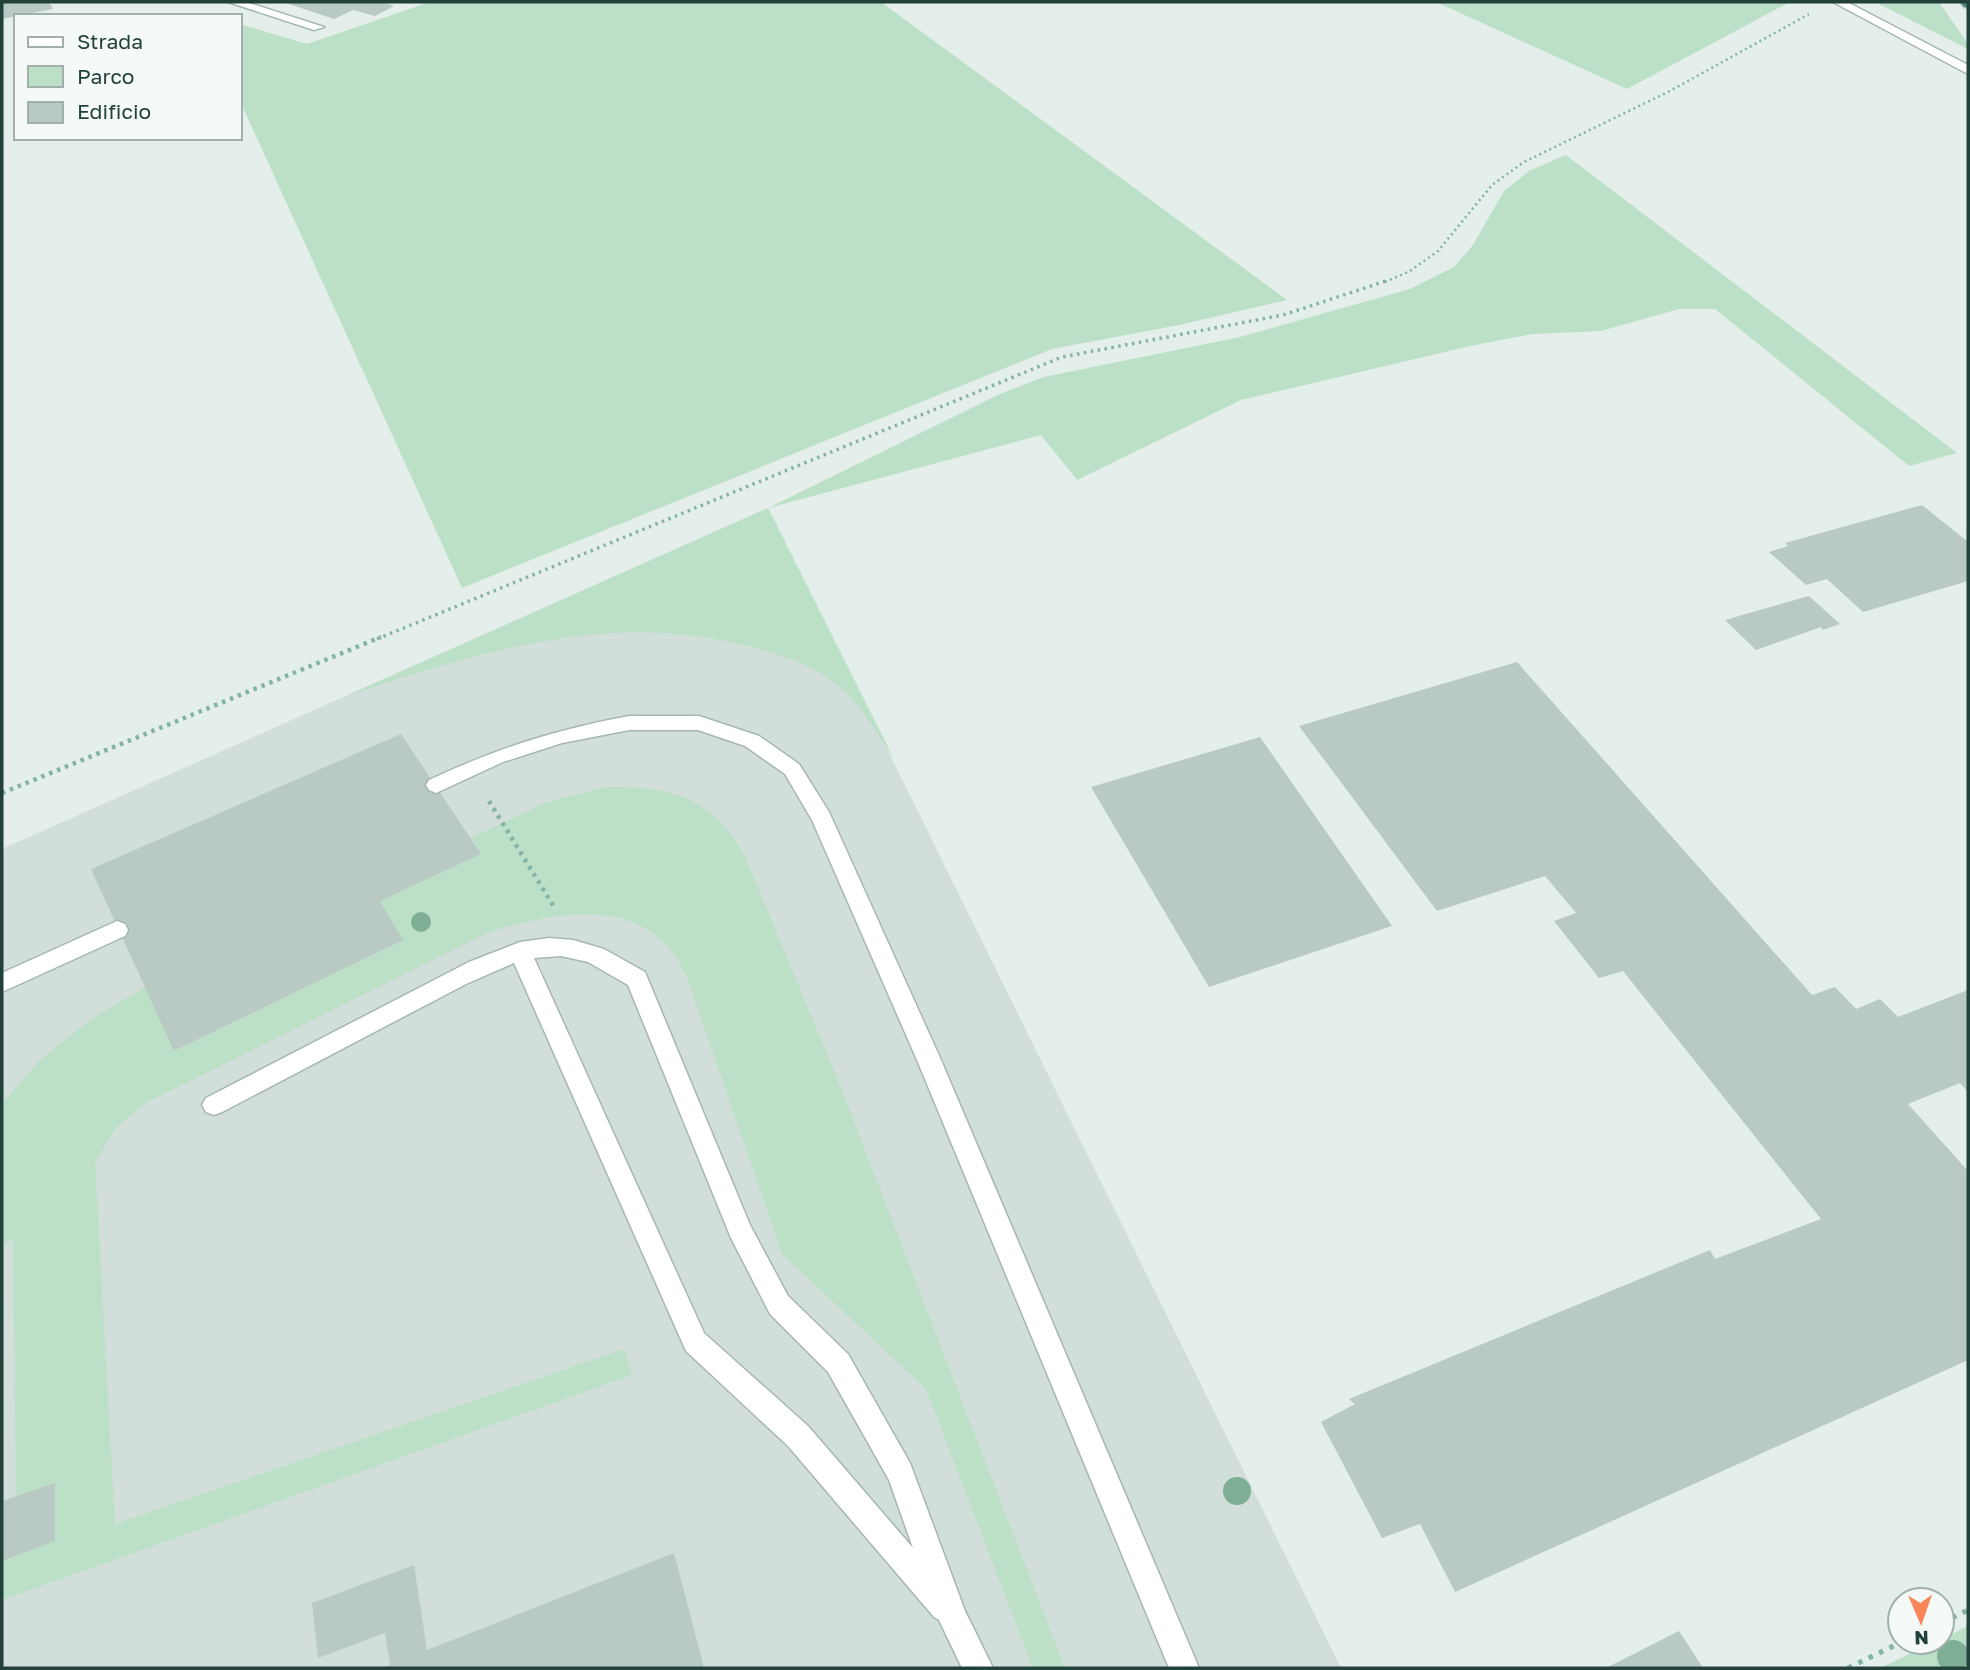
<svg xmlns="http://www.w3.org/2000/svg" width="1970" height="1670" viewBox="0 0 1970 1670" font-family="'Golos Text',sans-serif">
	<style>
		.built { fill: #d2ded9 }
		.green { fill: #bce0c7 }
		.building { fill: #b9c9c3 }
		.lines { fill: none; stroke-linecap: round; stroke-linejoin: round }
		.service-casing { stroke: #a6b7b2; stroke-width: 3 }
		.minor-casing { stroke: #a6b7b2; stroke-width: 3 }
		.tertiary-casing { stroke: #a6b7b2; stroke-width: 3 }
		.trunk-casing { stroke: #c1cac8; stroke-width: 3 }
		.path-far3 { stroke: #83b3a6; stroke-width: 2.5; stroke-dasharray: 2 3.5; stroke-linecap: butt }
		.path-far2 { stroke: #83b3a6; stroke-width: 3.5; stroke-dasharray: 2.5 4.5; stroke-linecap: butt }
		.path-far1 { stroke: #83b3a6; stroke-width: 4.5; stroke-dasharray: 3.5 5; stroke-linecap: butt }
		.path { stroke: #83b3a6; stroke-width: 5; stroke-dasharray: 4.5 7; stroke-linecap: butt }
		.service { fill: #fff; fill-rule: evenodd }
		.minor { fill: #fff; fill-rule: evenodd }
		.tertiary { fill: #fff; fill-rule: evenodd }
		.trunk { fill: #498a7e; fill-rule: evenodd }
		.tree { fill: #7eae93 }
	</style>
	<rect width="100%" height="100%" fill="#e4eeea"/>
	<path class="built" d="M768,508L1341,1668H2V849Z"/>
	<path class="green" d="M430,2H881L1287,300L1179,325L1052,349L462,588L240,101V24L307,44Z
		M1436,2H1790L1627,89Z
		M1875,2H1939L1968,44V49Z
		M1566,155L1957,453L1909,466L1715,309H1679L1601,331L1532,334L1470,346L1241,400L1077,480L1041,435L768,508L893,757C876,732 862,706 838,686C813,664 779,654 747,646C606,610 479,653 346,696L768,508L1002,393L1044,377L1240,337L1410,289L1454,267L1473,245L1504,191L1529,171Z
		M606,787C670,786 713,797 745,856L841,1088L1065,1668H1033L926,1389L782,1254L687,977C682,968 677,957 670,949C625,896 546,915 489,932L144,1104L115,1129L95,1163L115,1524L624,1349L632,1375L2,1600V1561L55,1541V1483L16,1496L13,1240L2,1243V1104L40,1060L93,1018L145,987L175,1051L403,940L380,901L481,854L471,838L547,802Z
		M1968,1626V1668H1880L1935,1642H1942V1639Z"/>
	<path class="building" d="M2,2H49L53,9L2,19Z
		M283,2H380L394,6L375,16L353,10L334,19Z
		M1922,505L1968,542V581L1863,612L1827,579L1806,585L1769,552L1788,546L1785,543Z
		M1809,596L1840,624L1823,630L1821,627L1756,650L1725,620Z
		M1517,662L1812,995L1835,987L1856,1009L1880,999L1898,1017L1968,990V1092L1960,1083L1908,1104L1968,1171V1360L1455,1592L1420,1524L1382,1538L1321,1422L1355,1404L1349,1399L1710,1250L1715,1259L1821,1219L1623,971L1599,978L1554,921L1576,913L1545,876L1437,911L1299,726Z
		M401,734L481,854L380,901L403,940L174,1051L91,869Z
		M1260,737L1392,926L1209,987L1091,787Z
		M55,1483V1541L2,1561V1501Z
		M674,1553L704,1668H382L390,1665L385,1633L318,1658L312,1603L414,1565L427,1650Z
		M1679,1631L1703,1668H1606Z"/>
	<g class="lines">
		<defs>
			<path id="service" d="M629,716H699L759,736L799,764L829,812L941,1060L1199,1668H1169L917,1060L812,820L785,774L745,746L698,730H629L562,743L503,762L436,793L429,790L426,785L429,780C498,748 554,730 629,716Z
				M117,921L125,924L128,930L125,936L2,992V973Z
				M549,938L573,940L604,949L645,972L750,1225L788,1296L848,1354L910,1463L965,1611L993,1668H962L939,1620L934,1617L788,1446L686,1351L514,963L466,984L222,1112L214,1115L206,1112L202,1105L206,1098L469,962L520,942ZM561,956L588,962L628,985L731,1238L770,1314L828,1372L889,1480L913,1548L808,1426L704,1333L534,958Z"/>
			<path id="minor" d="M228,2H246L324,27L314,30Z"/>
			<path id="tertiary" d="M1833,2H1847L1968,65V74Z"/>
			<path id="trunk" d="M1960,2H1968V8L1964,7Z"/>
		</defs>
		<use href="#service" class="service-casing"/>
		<use href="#minor" class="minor-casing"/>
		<use href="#tertiary" class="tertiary-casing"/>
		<use href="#trunk" class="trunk-casing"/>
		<path class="path-far3" d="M1385,282L1410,271L1438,251L1492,185L1524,162L1670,91L1809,14"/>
		<path class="path-far2" d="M377,639L1062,357L1283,315L1389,280"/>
		<path class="path-far1" d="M2,793L381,637
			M489,801L554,907"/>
		<path class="path" d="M1942,1623L1968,1610
			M1848,1668L1902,1642"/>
		<use href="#service" class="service"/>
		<use href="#minor" class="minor"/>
		<use href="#tertiary" class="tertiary"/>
		<use href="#trunk" class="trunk"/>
	</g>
	<g class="tree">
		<circle cx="421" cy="922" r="10"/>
		<circle cx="1237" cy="1491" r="14"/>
		<circle cx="1953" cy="1656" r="16"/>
	</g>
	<rect width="1970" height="1670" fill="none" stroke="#22413a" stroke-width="7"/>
	<rect x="14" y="14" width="228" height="126" fill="#f5faf8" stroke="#a1b0ac" stroke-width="2"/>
	<rect x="28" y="37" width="35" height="10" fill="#ffffff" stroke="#a1b0ac" stroke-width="2"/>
	<text x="77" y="49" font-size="21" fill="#22413a">Strada</text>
	<rect x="28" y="66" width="35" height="21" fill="#bce0c7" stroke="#a1b0ac" stroke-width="2"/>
	<text x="77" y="84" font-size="21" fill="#22413a">Parco</text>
	<rect x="28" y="102" width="35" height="21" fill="#b9c9c3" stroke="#a1b0ac" stroke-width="2"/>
	<text x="77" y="119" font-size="21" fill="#22413a">Edificio</text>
	<g transform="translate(1921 1621) rotate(178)"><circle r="33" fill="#f5faf8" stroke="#a1b0ac" stroke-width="2"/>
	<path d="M0-5L12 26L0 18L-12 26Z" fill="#f88658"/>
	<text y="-10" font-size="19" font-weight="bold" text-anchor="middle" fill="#22413a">N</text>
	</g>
</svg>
